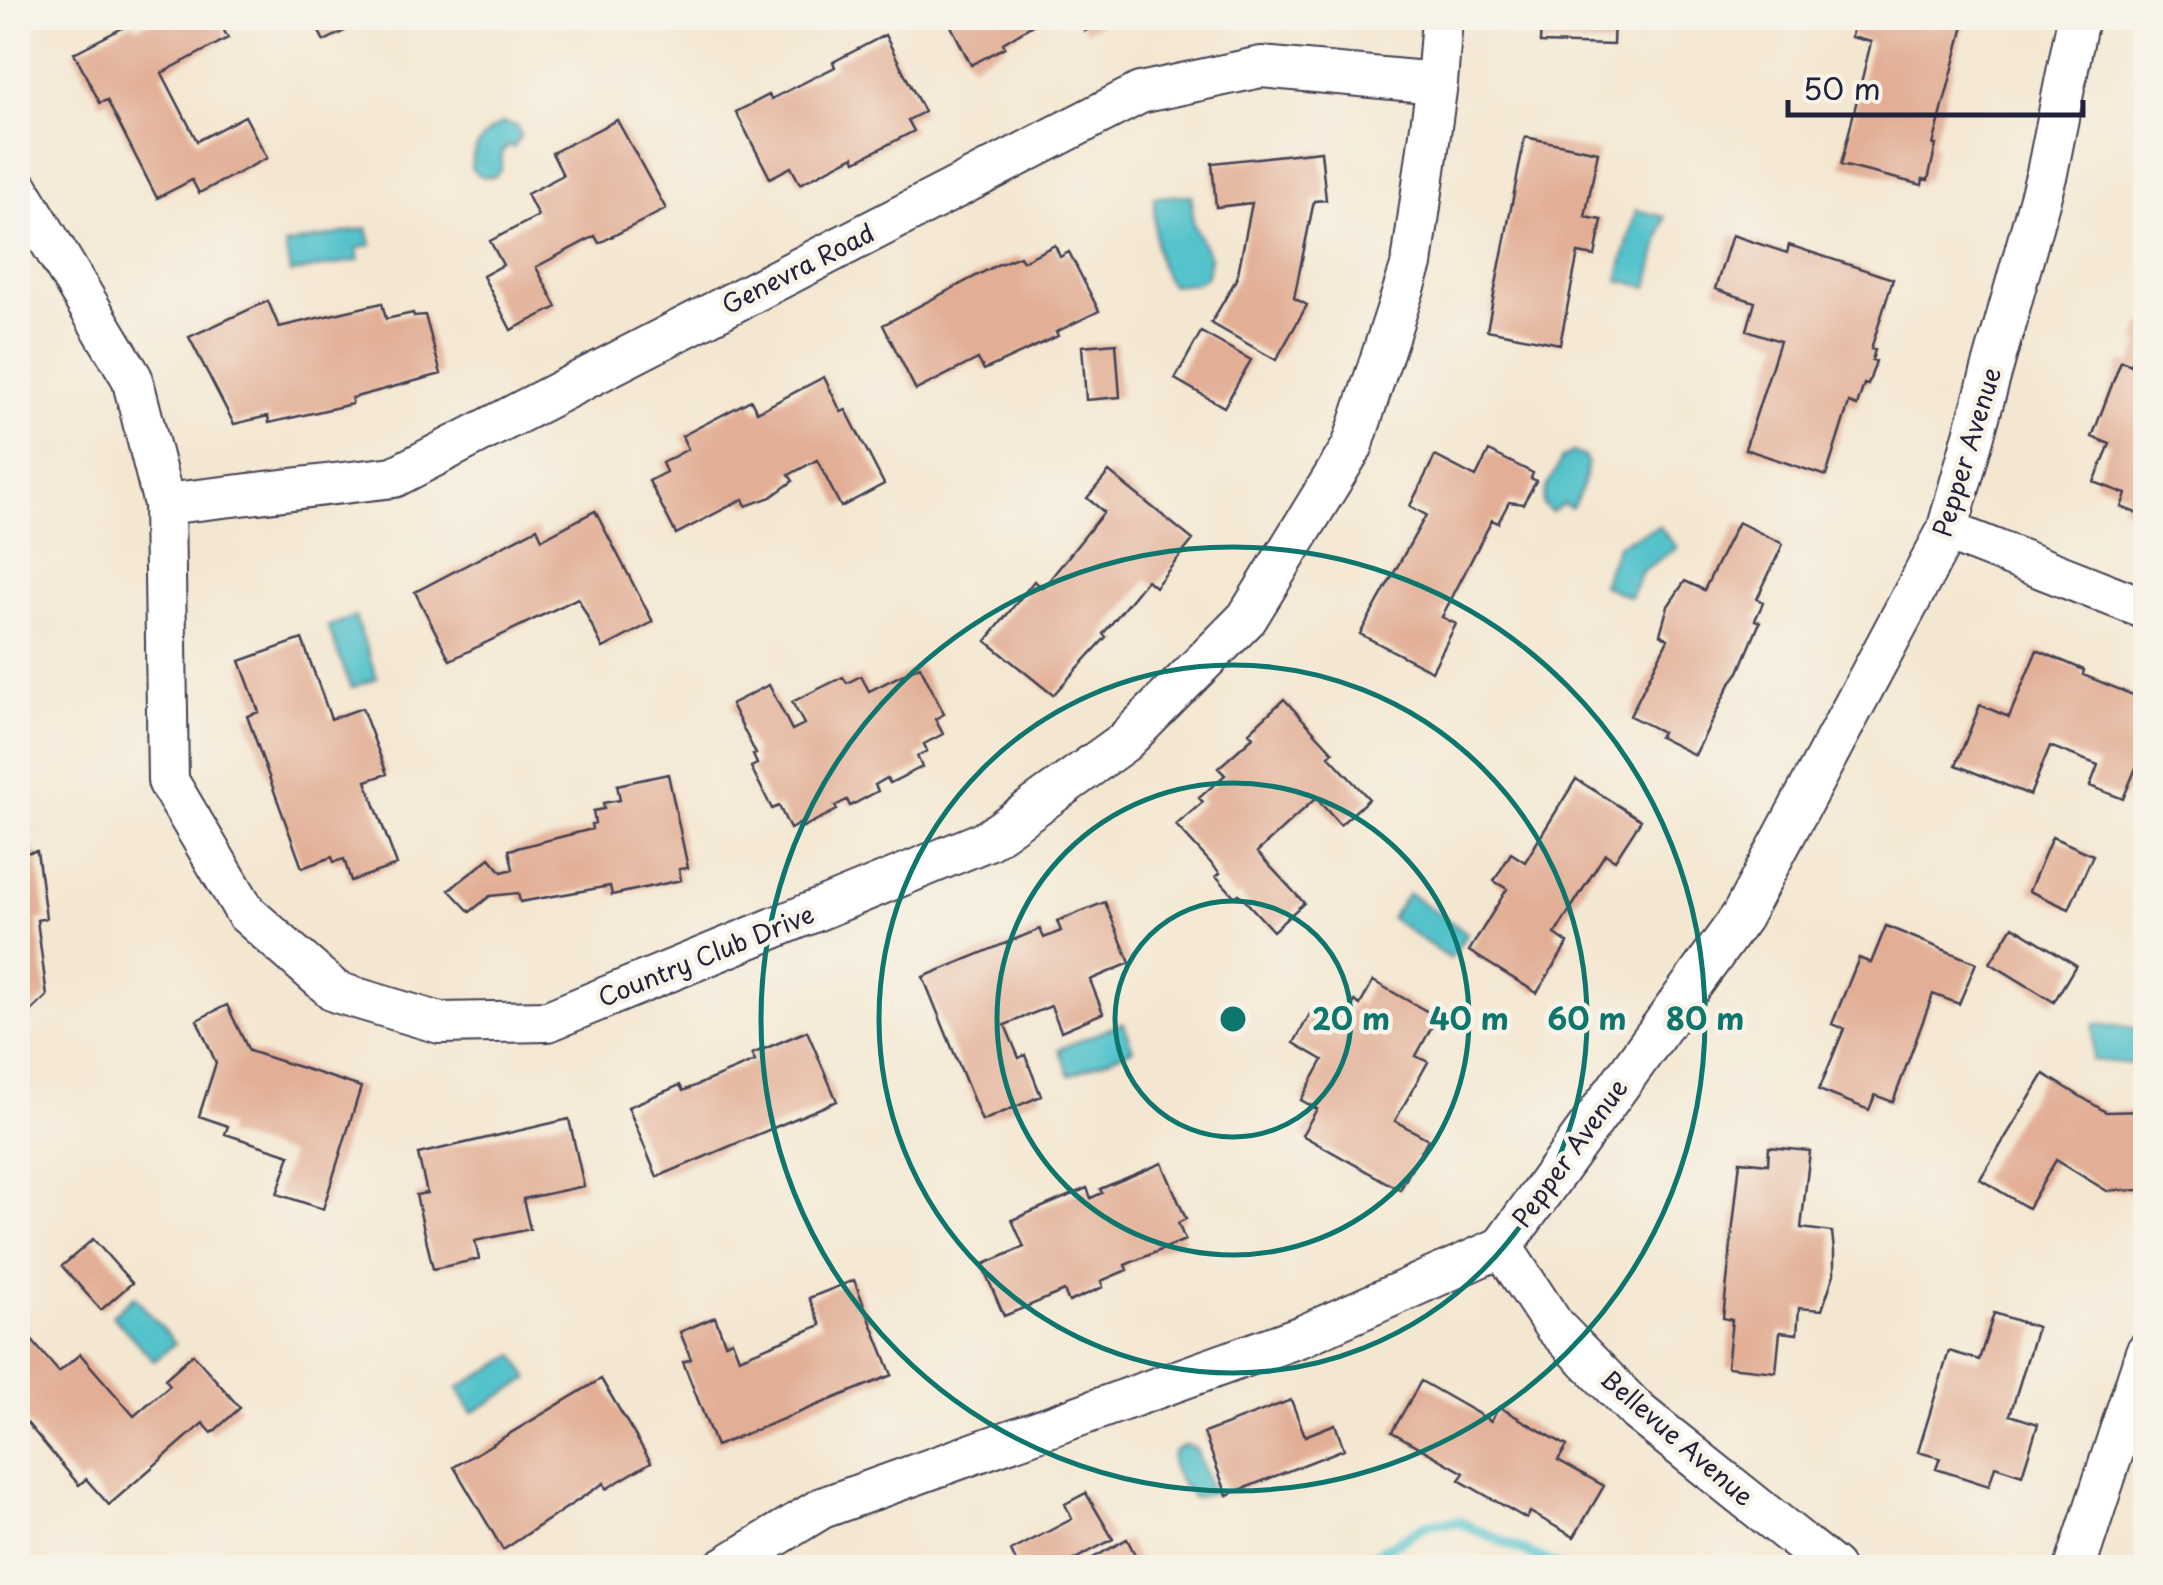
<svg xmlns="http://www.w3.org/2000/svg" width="2163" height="1585" viewBox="0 0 2163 1585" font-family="'Playpen Sans',sans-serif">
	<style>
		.water { fill: #55c3cc; stroke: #3c7284; stroke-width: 2.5 }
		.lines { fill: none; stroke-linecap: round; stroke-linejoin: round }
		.stream { stroke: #55c3cc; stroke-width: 11 }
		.building { fill: #e2ae95 }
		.street-casing { stroke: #424052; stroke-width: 44 }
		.street { stroke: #fff; stroke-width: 40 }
		.ring { fill: none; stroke: #0f766e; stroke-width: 5 }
		.labels { text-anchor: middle; stroke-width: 9; stroke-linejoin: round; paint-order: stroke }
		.street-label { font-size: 25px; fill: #22223b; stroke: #f7f3e8 }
		.centre { fill: #0f766e; stroke: #f7f3e8; stroke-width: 5 }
		.ring-label { font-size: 30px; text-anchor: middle; font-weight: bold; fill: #0f766e; stroke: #f7f3e8; stroke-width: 9; stroke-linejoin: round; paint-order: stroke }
	</style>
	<rect width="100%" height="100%" fill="#f7f3e8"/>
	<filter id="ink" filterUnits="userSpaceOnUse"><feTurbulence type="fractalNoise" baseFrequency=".01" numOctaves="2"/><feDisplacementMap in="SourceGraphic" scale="20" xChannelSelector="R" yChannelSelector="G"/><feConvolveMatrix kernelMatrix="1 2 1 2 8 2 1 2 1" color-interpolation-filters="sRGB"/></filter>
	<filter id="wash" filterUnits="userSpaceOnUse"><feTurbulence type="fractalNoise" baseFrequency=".0048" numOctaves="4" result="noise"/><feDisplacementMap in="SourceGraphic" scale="40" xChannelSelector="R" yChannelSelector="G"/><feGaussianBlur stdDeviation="2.25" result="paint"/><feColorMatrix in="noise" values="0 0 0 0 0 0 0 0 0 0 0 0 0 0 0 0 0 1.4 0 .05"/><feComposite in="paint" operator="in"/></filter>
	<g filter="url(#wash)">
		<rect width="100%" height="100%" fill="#f4e7d2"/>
		<path class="water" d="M503,123L517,126L521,135L513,148L509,145L502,152L501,170L493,177L481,176L471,169C471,149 485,131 503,123Z
			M1191,195L1193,224L1210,257L1207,276L1197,283L1171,285C1151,260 1155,227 1154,197Z
			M1636,210L1665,217L1648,287L1618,280Z
			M367,228L371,245L357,248L359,260L290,273L285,245Z
			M1573,452L1585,457L1587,463C1587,473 1578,501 1571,508L1563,504L1551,512L1543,505C1542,485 1556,477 1561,459Z
			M1659,526L1677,548L1642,571L1630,597L1602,585L1618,544Z
			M355,617L377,678L351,688L328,626Z
			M1408,893L1467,933L1450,959L1391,918Z
			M1123,1023L1133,1049L1070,1075L1059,1049Z
			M2094,1024L2145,1029V1065L2092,1060Z
			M134,1296L175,1343L154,1361L112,1315Z
			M515,1355L529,1379L472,1413L458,1388Z
			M1186,1445L1196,1449L1212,1493L1193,1498C1181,1483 1155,1454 1186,1445Z"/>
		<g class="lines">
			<path class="stream" d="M1353,1568L1429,1524L1459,1522L1562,1568"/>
		</g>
		<g id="blocks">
			<path class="building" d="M155,18H217L228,38L162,73L197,141L245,116L267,158L199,193L192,180L157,198L107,100L100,103L74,53L134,22L136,28Z
				M312,18H371L324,41Z
				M947,18H1044L1003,43L1005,47L971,65Z
				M1079,18H1112L1085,31Z
				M1541,18H1614L1613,45L1540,43Z
				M1855,18H1966L1933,145H1936L1928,180L1923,179L1922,185L1841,165L1871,42L1851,37Z
				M885,35L924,112L908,120L914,131L856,161L854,156L800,184L791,167L770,178L736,112L769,95L771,99L835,67L833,62Z
				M617,120L666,209L599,243L595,236L536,267L557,307L511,330L483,276L503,265L490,241L538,216L527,194L563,175L552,153Z
				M1525,137L1598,152L1585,217L1602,220L1595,256L1578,253L1560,344L1487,330Z
				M1321,151L1326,200L1314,201L1294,298L1307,305L1276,360L1211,323L1237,278L1252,203L1216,207L1212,163Z
				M1732,235L1787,253L1789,245L1893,279L1871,349L1875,350L1872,360L1876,361L1868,385L1864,384L1857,406L1849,403L1826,476L1745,449L1780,341L1747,330L1755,302L1715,289Z
				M1055,245L1060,257L1069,252L1099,311L1056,332L1058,336L984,370L978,359L916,390L883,325L997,265L1020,256L1023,261Z
				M268,301L279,327L382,303L386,319L413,313L414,316L425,315L441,374L352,398V404L269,423L268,416L234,424L189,337Z
				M2142,323L2146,324V517L2121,507L2126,494L2094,482L2110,444L2092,437L2121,361L2131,365L2140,344L2135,342Z
				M1201,332L1251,360L1224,407L1175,379Z
				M1116,343L1120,397L1086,400L1082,346Z
				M824,377L841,412L846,410L884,484L841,507L817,460L789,475L793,481L771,497L746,506L743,499L676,534L649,481L666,472L662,463L688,449L682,436L751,400L757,412Z
				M1489,451L1533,473L1531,478L1536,481L1523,504L1509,502L1498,523L1492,520L1442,617L1456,624L1432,671L1360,634L1426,515L1410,506L1435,456L1476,477Z
				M1109,472L1193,540L1155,587L1147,580L1103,634L1106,637L1053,695L986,641L1034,581L1043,588L1104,512L1087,498Z
				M595,511L653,622L603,648L578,598L450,660L415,592L537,528L542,539Z
				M1738,522L1783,544L1757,599L1763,603L1755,620L1760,622L1739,672L1730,684L1695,755L1659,737L1662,732L1630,716L1668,639L1660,634L1668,606L1685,581L1704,590Z
				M302,639L331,719L362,708L387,774L366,781L397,865L351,881L344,859L334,862L332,857L302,868L247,716L259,712L240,661Z
				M2037,650L2084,670L2083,675L2146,700V744L2123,799L2090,786L2098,765L2050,746L2030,795L1956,765L1980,705L2009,717Z
				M920,666L944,714L935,719L943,734L924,744L927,751L917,756L922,767L890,783L887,778L875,785L878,791L850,806L847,800L835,806L837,810L803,827L801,823L790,829L779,806L772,809L751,767L757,764L753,755L756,754L731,704L769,685L792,730L804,724L792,702L843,677L847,683L861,676L869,691Z
				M1284,699L1333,752L1329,756L1369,799L1340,825L1316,798L1257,852L1304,903L1273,931L1239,894L1235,897L1216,876L1220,873L1176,825L1203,802L1199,798L1225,775L1218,768L1253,737L1249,732Z
				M668,774L688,868L679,869L681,880L612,895L610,886L520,902L518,893L490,896L470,912L449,890L490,858L502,872L513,869L509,850L592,829L591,824L595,823L593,811L604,809L603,803L620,800L617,785Z
				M1576,779L1641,820L1615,860L1605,854L1555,934L1568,943L1537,993L1469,951L1507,889L1494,881L1511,853L1525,862Z
				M18,829L23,853L37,851L46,918L37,920L47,996L18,1024Z
				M2052,837L2093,855L2069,909L2029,891Z
				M1105,902L1130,963L1090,980L1103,1013L1061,1031L1051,1006L1005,1025L1019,1058L1025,1055L1041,1096L982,1121L923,977L1040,929L1044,938L1061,931L1057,921Z
				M1886,926L1976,963L1959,1004L1933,994L1893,1102L1875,1095L1869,1110L1819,1090L1844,1029L1832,1024L1859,958L1871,963Z
				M2013,926L2076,965L2054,1002L1990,963Z
				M1373,981L1437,1017L1416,1056L1428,1062L1395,1121L1428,1139L1400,1190L1302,1135L1317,1109L1301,1100L1323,1060L1294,1043L1311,1012L1345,1031L1348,1027L1343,1024L1355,1001L1360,1005Z
				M227,1005L249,1051L361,1087L323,1209L277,1194L290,1155L225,1134L228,1126L199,1116L216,1063L197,1020Z
				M807,1031L837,1101L657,1177L628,1107L680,1085L683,1091L755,1061L752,1054Z
				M2044,1074L2106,1112L2146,1111V1190L2107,1191L2056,1160L2028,1208L1980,1179Z
				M569,1119L584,1186L523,1199L530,1229L475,1241L479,1259L433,1269L416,1195L427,1193L418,1154Z
				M1769,1147L1810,1151L1801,1228L1832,1232L1834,1252V1274L1822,1310L1799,1308L1797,1334L1780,1332L1776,1372L1727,1367L1732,1320L1723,1318L1740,1161L1768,1164Z
				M1162,1163L1186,1219L1178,1223L1185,1240L1125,1265L1127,1270L1101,1281L1103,1287L1069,1302L1064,1291L1004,1316L982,1265L1024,1247L1012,1220L1087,1188L1091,1198L1102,1193L1100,1189Z
				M93,1239L132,1283L101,1310L62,1266Z
				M854,1280L892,1375L716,1446L683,1362L691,1359L680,1332L715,1317L725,1343L732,1340L739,1358L821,1325L809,1298Z
				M1994,1313L2037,1327L2010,1415L2038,1424L2022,1475L1995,1466L1989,1486L1936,1469L1940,1458L1918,1452L1949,1351L1979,1360Z
				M23,1330L59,1372L80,1354L134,1416L170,1385L165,1379L193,1354L240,1408L212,1433L203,1423L109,1505L86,1479L79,1485L18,1412V1335Z
				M601,1379L651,1462L606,1489L604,1483L503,1550L454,1467Z
				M1421,1381L1491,1421L1499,1407L1567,1446L1558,1460L1604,1486L1574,1537L1530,1512L1527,1519L1459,1480L1464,1473L1392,1432Z
				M1291,1400L1305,1436L1335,1424L1344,1449L1227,1495L1204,1433Z
				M1086,1493L1113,1539L1058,1568H1019L1011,1551L1072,1519L1065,1504Z
				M1127,1539L1142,1568H1075Z"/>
		</g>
	</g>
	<g filter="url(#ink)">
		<use href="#blocks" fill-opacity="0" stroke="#424052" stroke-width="2.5"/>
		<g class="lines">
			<defs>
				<path id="street" d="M18,188L132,378L164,504L168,781L246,913L336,992L440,1023L548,1021L988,840L1124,742L1247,618L1352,447L1412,264L1437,83L1442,18
					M164,504L394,477L1140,93L1261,67L1437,83
					M1947,531L2146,609
					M1502,1247L1554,1326L1638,1412L1833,1568
					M723,1568L822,1508L1302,1336L1502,1247L1741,917L1947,531L2047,173L2078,18
					M2075,1568L2146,1352"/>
			</defs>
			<use href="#street" class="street-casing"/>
			<use href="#street" class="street"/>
		</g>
	</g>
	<g class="ring">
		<circle cx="1233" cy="1019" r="118"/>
		<circle cx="1233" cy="1019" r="236"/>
		<circle cx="1233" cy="1019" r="354"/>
		<circle cx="1233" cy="1019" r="472"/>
	</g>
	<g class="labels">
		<g class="street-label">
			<text transform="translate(798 269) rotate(-27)" y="9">Genevra Road</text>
			<text transform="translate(1967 452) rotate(-73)" y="9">Pepper Avenue</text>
			<text transform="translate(706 956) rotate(-22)" y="9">Country Club Drive</text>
			<text transform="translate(1570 1153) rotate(-54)" y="9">Pepper Avenue</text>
			<text transform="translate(1677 1438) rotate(41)" y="9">Bellevue Avenue</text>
		</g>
	</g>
	<circle cx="1233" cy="1019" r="15" class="centre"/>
	<g class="ring-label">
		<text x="1351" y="1030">20 m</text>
		<text x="1469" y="1030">40 m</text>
		<text x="1587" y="1030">60 m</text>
		<text x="1705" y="1030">80 m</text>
	</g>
	<rect width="2163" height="1585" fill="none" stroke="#f7f3e8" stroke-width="60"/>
	<path d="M1788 100v15h295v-15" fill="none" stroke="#22223b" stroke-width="5"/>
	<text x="1803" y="100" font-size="30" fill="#22223b" stroke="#f7f3e8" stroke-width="8" paint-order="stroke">50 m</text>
</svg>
